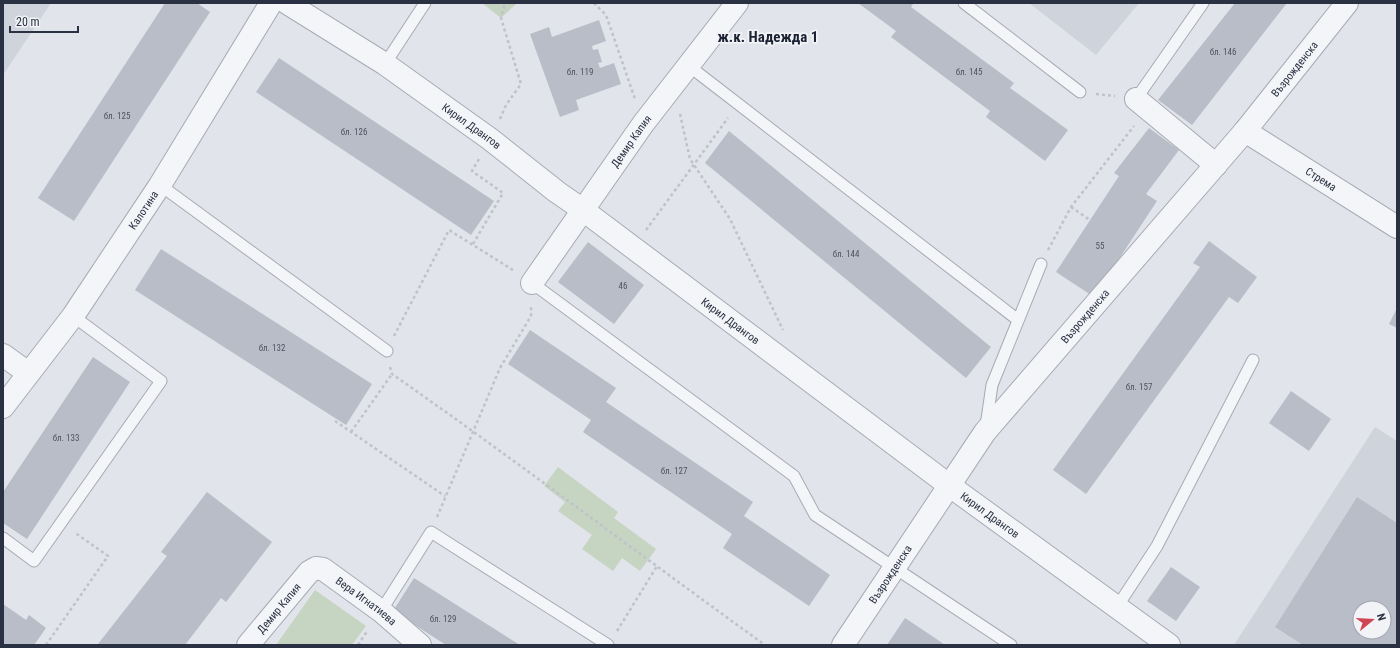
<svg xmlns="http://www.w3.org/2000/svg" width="1400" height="648" viewBox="0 0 1400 648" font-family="'Roboto Condensed',sans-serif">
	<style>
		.built { fill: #cfd3dc; fill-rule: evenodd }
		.green { fill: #c6d4c2 }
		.building { fill: #b8bdc7; fill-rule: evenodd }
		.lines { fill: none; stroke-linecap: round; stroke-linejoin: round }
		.lane-casing { stroke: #a6abb4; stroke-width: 13 }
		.street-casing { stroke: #a6abb4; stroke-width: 24 }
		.path { stroke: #bfc2c9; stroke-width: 2.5; stroke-dasharray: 3 3; stroke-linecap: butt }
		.lane { stroke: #f4f5f8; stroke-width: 11 }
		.street { stroke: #f4f5f8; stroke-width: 22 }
		.labels { text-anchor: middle; stroke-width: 3.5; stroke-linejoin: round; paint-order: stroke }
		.number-label { font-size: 9px; fill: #4d5463 }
		.street-label { font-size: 11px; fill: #293142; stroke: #f1f3f7 }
		.district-label { font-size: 15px; font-weight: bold; fill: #1b2233; stroke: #f1f3f7 }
	</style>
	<rect width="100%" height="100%" fill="#e1e4ea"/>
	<path class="built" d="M3,3H51L3,75Z
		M1029,3H1139L1096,55Z
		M1375,427L1397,441V645H1234ZM1360,608H1384V632H1360Z"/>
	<path class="green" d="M482,3H517L501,18Z
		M558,467L618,512L614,518L656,549L640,571L622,558L613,571L582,549L592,535L558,511L565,502L544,486Z
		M315,590L366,626L352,645H276Z"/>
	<path class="building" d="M165,3H197L210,12L74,221L38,198Z
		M858,3H912L913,4L911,7L1014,83L1010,88L1068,130L1045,161L986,117L990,111L891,37L896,31Z
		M1235,3H1287L1192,125L1158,100Z
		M599,20L606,41L592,46L593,50L598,49L602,62L598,63L600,68L614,63L621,84L576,100L579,110L560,117L530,34L549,27L552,37Z
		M279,58L494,201L471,235L256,92Z
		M1149,128L1179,150L1146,194L1157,201L1094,297L1056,272L1119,176L1127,181L1114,173Z
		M729,131L991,347L966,378L705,163Z
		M1209,241L1257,277L1238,303L1229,297L1086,494L1053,470L1200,267L1193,263Z
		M588,242L644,285L614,324L558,282Z
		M161,249L372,384L346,425L135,290Z
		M1397,308V328L1389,324Z
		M530,330L616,388L606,402L753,502L744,516L830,575L809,606L723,548L732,534L583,432L591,420L508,364Z
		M93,357L130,382L27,539L3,523V492Z
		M1291,391L1331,419L1309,451L1269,423Z
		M207,492L272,542L226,602L221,598L185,645H100L98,644L167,556L161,552Z
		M1357,497L1397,523V645H1303L1275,627ZM1360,608H1384V632H1360Z
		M1171,567L1200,587L1176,621L1147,601Z
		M414,578L520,645H446L393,611Z
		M3,604L26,620L29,615L46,628L34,645H3Z
		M905,618L935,638L945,645H887Z"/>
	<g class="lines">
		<defs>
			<path id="lane" d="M964,3L1080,92
				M385,64L425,3
				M689,66L1018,320
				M1136,99L1203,3
				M160,185L387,351
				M532,283L794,476L815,515L1011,645
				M986,426L992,385L1041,264
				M3,538L34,561L161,381L73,316
				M1117,607L1157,546L1253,360
				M381,611L431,532L608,645"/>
			<g id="street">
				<path id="s1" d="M287,3L385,64L490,139L557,192L583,210L950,486L1169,645"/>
				<path d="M1136,99L1216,165"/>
				<path id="s2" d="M1245,131L1397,227"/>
				<path id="s3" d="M532,283L643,124L737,3"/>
				<path d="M3,355L28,373"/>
				<path id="s4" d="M3,407L73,316L160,185L271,3"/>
				<path id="s5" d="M248,645L309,572L316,568L323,569L381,611L420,645"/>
				<path id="s6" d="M843,645L985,432L1245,131L1347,3"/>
			</g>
		</defs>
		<use href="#lane" class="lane-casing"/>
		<use href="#street" class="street-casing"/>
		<path class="path" d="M594,3L606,15L635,99
			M1096,94L1115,96
			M680,114L690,159L730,219L783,330
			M500,119L506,105L521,84L501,18L505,3
			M1071,207L1090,220
			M646,230L728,118
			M473,244L503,193L472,171L479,159
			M1048,250L1071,207L1134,126
			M394,336L449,230L513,270
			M390,367L392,374C518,462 640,555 765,645
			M335,421L445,496
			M351,432L392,374
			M437,517L500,368L531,316V305
			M617,631L657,566
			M46,645L108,556L74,532
			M358,645L368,630"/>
		<use href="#lane" class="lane"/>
		<use href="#street" class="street"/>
	</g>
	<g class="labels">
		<g class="number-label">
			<text x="1223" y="55">бл. 146</text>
			<text x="580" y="75">бл. 119</text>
			<text x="969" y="75">бл. 145</text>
			<text x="117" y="119">бл. 125</text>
			<text x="354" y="135">бл. 126</text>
			<text x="1100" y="249">55</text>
			<text x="846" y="257">бл. 144</text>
			<text x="623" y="289">46</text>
			<text x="272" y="351">бл. 132</text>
			<text x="1139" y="390">бл. 157</text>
			<text x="66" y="441">бл. 133</text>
			<text x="674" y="474">бл. 127</text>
			<text x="443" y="622">бл. 129</text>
		</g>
		<g class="street-label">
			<text dy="4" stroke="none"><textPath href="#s6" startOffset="733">Възрожденска</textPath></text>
			<text dy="4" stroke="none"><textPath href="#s1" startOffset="222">Кирил Дрангов</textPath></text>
			<text dy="4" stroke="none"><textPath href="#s3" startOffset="173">Демир Капия</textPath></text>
			<text dy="4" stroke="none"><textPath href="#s2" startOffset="90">Стрема</textPath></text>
			<text dy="4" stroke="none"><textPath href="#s4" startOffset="242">Калотина</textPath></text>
			<text dy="4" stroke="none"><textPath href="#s6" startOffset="409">Възрожденска</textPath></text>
			<text dy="4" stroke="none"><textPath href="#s1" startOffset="546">Кирил Дрангов</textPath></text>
			<text dy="4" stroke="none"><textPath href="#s1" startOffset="870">Кирил Дрангов</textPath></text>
			<text dy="4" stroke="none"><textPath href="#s6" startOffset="85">Възрожденска</textPath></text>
			<text dy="4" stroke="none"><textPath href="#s5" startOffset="164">Вера Игнатиева</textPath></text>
			<text dy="4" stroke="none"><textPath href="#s5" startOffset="48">Демир Капия</textPath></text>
		</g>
		<g class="district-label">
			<text x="768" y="42">ж.к. Надежда 1</text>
		</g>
	</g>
	<rect width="1400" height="648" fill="none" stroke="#293142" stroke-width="8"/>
	<g transform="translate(1372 620) rotate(72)"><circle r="19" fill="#f1f3f7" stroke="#a1a5af"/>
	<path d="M0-3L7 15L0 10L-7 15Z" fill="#d04553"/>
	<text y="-6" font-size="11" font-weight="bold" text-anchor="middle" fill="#293142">N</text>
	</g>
	<path d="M10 26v6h68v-6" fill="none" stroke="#293142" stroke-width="2"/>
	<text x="16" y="26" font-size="12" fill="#293142" stroke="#f1f3f7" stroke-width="3" paint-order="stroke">20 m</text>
</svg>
